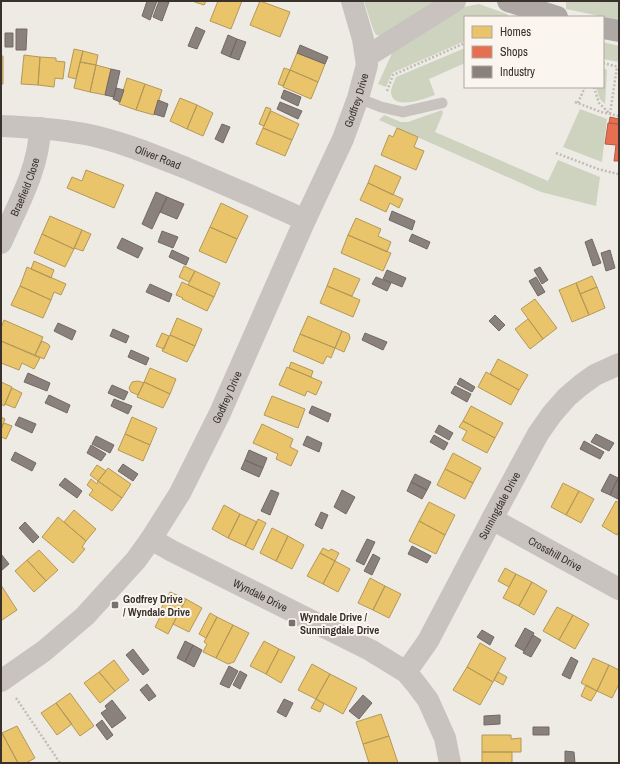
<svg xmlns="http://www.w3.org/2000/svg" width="620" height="764" viewBox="0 0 620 764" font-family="'Archivo Narrow',sans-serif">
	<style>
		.green { fill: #ced3c0 }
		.homes { fill: #e9c46a; stroke: #b49857 }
		.shops { fill: #e76f51; stroke: #b35c46 }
		.industry { fill: #8a817c; stroke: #726964 }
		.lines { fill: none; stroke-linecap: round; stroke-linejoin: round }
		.path { stroke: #c1bcb6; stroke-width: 2.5; stroke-dasharray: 2 2; stroke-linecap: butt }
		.service { stroke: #c8c3be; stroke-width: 11 }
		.minor { stroke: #c8c3be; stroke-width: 22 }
		.tertiary { stroke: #c8c3be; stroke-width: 22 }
		.primary { stroke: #ada8a3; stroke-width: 22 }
		.poi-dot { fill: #78726c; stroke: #faf5ee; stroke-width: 1.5 }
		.labels { text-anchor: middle; stroke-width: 4; stroke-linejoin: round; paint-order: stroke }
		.street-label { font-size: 11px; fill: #39312b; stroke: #faf5ee }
		.poi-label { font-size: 11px; font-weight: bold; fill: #39312b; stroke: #faf5ee; text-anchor: start }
	</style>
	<rect width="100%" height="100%" fill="#eeebe5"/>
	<path class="green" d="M364,1H439L381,36L376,35L373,29Z
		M566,1H619V20L566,9Z
		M479,4L507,14L509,17H465V41L392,73L386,87L378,84L393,51L464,7Z
		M603,42L619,46V62L603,59Z
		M465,48V63L429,79L435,95C426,98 392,112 391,92C391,88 394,82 396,77Z
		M603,68L607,70L605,104L600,99L596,87H603Z
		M580,109L607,119L602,162L563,147Z
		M442,110L443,113L435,132L548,181L558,160L600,177L596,206L541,192L379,120L384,115L401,122H408Z"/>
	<path class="homes" d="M192,1H206L204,5Z
		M218,1H242L231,29L210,21Z
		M260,1L290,12L280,37L250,25Z
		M74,49L83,51L76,79L68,77Z
		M83,51L98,55L96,65L80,62Z
		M297,53L325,64L318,82L290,70Z
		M24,55L40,57L38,85L21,84Z
		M1,56H3V84H1Z
		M40,57L56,58V61L65,62L63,79L55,78L54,87L38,85Z
		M80,62L96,65L90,92L74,88Z
		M96,65L111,69L105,95L90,92Z
		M284,68L290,70L283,86L278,84Z
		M290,70L318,82L311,99L283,87Z
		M127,78L145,84L136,110L119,104Z
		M145,84L162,90L154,115L136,110Z
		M180,98L197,105L187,129L170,121Z
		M197,105L213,113L203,136L187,129Z
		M266,107L271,109L264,126L259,124Z
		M271,111L299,124L292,140L263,128Z
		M263,128L292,140L285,156L256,144Z
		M397,128L418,137L414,147L424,151L416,170L381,155L389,135L393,137Z
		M375,165L401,177L393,195L368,183Z
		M86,170L124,185L114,208L67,188L72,177L82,181Z
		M368,183L403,199L399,208L390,203L386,212L360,200Z
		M221,203L248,216L237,239L210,227Z
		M50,216L82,230L74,249L42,234Z
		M356,218L381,229L378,236L391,242L387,252L348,235Z
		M210,227L237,239L226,263L199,251Z
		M82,230L91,234L83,251L74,248Z
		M42,234L74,249L65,267L34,253Z
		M348,235L391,253L383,271L341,253Z
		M34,261L54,270L51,278L31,269Z
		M184,266L195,271L189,282L179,277Z
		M27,267L66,284L61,295L54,292L51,300L20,286Z
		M334,268L360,279L352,296L327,286Z
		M195,271L220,283L214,297L188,285Z
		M592,276L597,287L580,294L576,283Z
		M182,282L214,297L207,311L182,299L183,298L176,295Z
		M576,283L589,315L572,322L559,290Z
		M20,286L51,300L43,318L11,305Z
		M327,286L360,300L353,317L320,303Z
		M597,287L605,308L589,315L580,294Z
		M535,299L557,328L543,339L521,309Z
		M308,316L342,331L335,348L300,334Z
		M177,318L202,329L195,346L170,335Z
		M528,319L543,339L530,349L515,329Z
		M4,320L43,337L35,355L1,341V328Z
		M342,331L349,334L350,338L344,352L335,348Z
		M162,333L169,336L164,349L156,346Z
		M300,334L335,348L331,358L327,356L323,364L293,351Z
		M170,335L195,346L187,362L162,351Z
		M1,341L40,358L34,369L22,363L19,370L1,363Z
		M42,341L48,344L50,346L44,359L35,355Z
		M498,359L528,375L519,390L490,374Z
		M291,362L313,371L311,377L289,368Z
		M287,367L322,382L316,395L307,391L305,396L279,385Z
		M150,368L176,379L170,394L144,382Z
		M486,372L519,390L511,405L478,387Z
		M138,381L144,383L138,395L131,392L129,388L132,382Z
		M1,382L12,387L4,406L1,404Z
		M144,382L170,394L163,408L137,397Z
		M12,388L22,393L15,408L5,404Z
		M272,396L305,409L298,428L264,415Z
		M471,406L503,423L495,438L463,421Z
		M1,417L5,419L1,429Z
		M132,417L157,428L150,445L125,434Z
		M463,421L495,438L487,453L462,440L467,431L459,427Z
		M4,423L12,426L6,439L1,437V429Z
		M262,424L293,439L290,447L298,451L291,466L276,459L278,454L253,443Z
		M125,434L150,445L143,461L118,450Z
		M453,453L481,468L473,483L445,469Z
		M97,465L106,471L98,481L90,475Z
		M108,468L131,484L122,498L98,481Z
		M445,469L473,483L465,499L437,485Z
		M91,479L97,484L98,481L122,498L112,511L89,495L93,490L87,485Z
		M563,483L579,491L566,515L551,507Z
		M579,491L594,499L581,523L566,515Z
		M616,501L619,503V531L617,535L602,526Z
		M429,502L455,515L445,535L419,521Z
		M224,505L240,514L228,538L212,529Z
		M74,510L96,529L86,541L64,522Z
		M240,514L257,522L245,546L228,538Z
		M58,517L86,541L82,547L85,549L73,563L42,537Z
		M258,519L266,523L253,550L245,546Z
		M419,521L445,535L436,554L409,541Z
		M272,528L288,536L276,561L260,553Z
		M288,536L304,545L292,569L276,561Z
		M323,548L329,551L331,549L339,553L335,561L320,553Z
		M39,550L58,570L46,581L27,560Z
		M320,553L335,561L323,584L307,576Z
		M27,560L46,581L34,592L15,571Z
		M335,561L350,569L338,592L323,584Z
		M505,568L516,574L509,587L498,581Z
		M516,574L532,582L519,606L503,598Z
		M370,578L385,586L373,610L358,603Z
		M532,582L547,591L534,615L519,606Z
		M1,585L17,610L2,620L1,618Z
		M385,586L401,594L389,618L373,610Z
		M170,592L186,599L168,634L155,627L160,617L157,616Z
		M186,599L202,608L189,632L173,624Z
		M557,607L573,615L559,640L543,631Z
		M210,613L217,617L206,638L199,634Z
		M573,615L589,624L575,649L559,640Z
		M217,617L233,625L216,658L203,652L207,644L204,642Z
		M233,625L249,633L234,662L228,664L216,658Z
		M264,641L279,649L266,674L250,666Z
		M480,643L506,658L493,682L467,667Z
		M279,649L295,657L281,683L266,674Z
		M593,658L609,665L597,691L581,683Z
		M114,660L129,680L115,691L99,672Z
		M312,664L330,674L316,699L298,690Z
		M609,665L619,670V684L612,698L597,691Z
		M467,667L493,682L480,705L453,690Z
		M99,672L115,691L100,703L84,683Z
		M498,672L507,677L503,685L494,680Z
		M330,674L357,688L343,714L316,699Z
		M586,685L597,691L591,701L581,696Z
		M70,693L94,726L80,736L56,703Z
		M316,699L324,704L320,712L311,708Z
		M56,703L72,724L57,735L41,713Z
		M381,714L389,736L363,744L356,722Z
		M17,726L35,758L26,763H18L2,733Z
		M2,733L18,763H1V734Z
		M482,735H511V739L521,738V752H482Z
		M389,736L398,763H369L363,744Z
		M482,752H512V763H482Z"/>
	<path class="shops" d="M610,117L619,119V124L609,123Z
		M608,123L619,124V161H614L616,145L605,144Z"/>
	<path class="industry" d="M147,1H157L150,20L142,16Z
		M159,1L169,2L162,21L153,17Z
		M196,27L205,31L197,49L188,46Z
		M16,29H27L26,50H16Z
		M5,33H13V47H5Z
		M228,35L237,39L230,57L221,53Z
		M237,39L246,42L239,60L230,57Z
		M300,45L328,57L325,64L297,53Z
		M111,69L120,71L114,97L105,95Z
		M116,88L124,90L120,102L113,99Z
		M284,90L301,97L298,106L281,98Z
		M158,100L168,104L164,117L154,114Z
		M280,102L302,111L298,119L277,109Z
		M222,124L230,127L223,143L215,139Z
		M156,192L167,197L152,229L142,224Z
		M167,197L184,204L177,219L160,212Z
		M392,211L415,221L412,230L389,220Z
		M162,231L178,237L173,248L158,242Z
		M412,234L430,242L427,249L409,241Z
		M122,238L143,248L138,258L117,248Z
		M592,239L601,263L593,266L585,242Z
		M172,250L189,258L186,265L169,257Z
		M610,250L615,268L606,271L601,253Z
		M540,267L548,280L542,284L534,270Z
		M387,270L406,278L402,287L383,279Z
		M376,277L391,283L387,291L372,284Z
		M536,277L545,292L538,296L529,281Z
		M150,284L172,294L169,302L146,292Z
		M495,315L505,325L499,331L489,321Z
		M58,323L76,331L72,340L54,331Z
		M113,329L129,336L126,343L110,336Z
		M365,333L387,342L383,350L362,340Z
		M131,350L149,358L146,365L128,357Z
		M28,373L50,383L47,391L24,382Z
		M460,378L475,387L472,392L457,384Z
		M112,385L128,392L124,400L108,393Z
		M455,386L471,394L467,402L451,393Z
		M49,395L70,405L67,413L45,403Z
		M114,399L132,406L128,414L111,406Z
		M312,406L331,414L328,422L309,413Z
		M19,417L36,424L32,433L15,425Z
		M439,425L453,433L449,440L435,432Z
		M596,434L614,443L609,451L591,442Z
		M434,435L448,443L444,450L430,442Z
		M96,436L114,445L110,453L92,444Z
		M307,436L322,443L319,452L303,445Z
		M584,441L604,452L600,459L580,449Z
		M91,445L106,454L101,461L87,453Z
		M249,450L267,458L263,468L245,460Z
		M15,452L36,463L32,471L11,460Z
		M245,460L263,468L259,477L241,469Z
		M123,464L138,474L133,481L118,471Z
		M415,474L431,482L427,490L411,482Z
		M610,474L618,478L610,495L601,491Z
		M65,478L82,491L77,498L59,485Z
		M617,480H619L618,499L610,495Z
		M411,482L427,490L422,499L407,491Z
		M271,490L279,493L270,515L261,511Z
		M342,490L355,497L346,514L334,507Z
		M321,512L328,515L322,529L315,525Z
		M25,522L39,537L33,543L19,528Z
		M367,539L375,542L364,565L356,561Z
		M412,546L431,556L427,563L408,554Z
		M1,554L9,564L2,570L1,569Z
		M373,554L380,558L372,575L364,571Z
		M525,628L534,633L524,651L515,646Z
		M482,630L494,637L490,645L477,637Z
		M533,635L541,640L531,657L523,653Z
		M185,641L193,645L185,662L177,658Z
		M193,645L202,650L194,667L185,662Z
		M133,649L149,670L143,675L126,655Z
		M571,657L578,661L570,679L562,675Z
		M229,666L238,671L229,688L220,684Z
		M240,671L247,675L240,689L233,685Z
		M147,684L156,696L149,701L140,690Z
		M363,695L372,703L359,719L349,711Z
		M284,699L293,703L286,717L277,712Z
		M112,700L126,718L112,728L101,713L107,709L105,706Z
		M500,715V724L484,725V716Z
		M102,720L113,735L107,740L96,725Z
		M533,727H549V735H533Z
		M565,751L574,752L575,763H565Z"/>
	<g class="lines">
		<path class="path" d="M603,63L619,67
			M594,87L599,103L610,114
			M387,91L393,75L465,43
			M575,102L601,112L619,116
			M578,103L585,87
			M610,114L617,67
			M556,153L598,169L618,174
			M16,698L60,763"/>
		<path class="service" d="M358,98L381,107L403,112L442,103"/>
		<g class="minor">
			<path id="s1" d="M1,126C29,127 57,129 85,134C120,141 153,155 186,168C226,185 266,202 305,220"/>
			<path id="s2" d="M1,243C17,206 39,169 40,128"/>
			<path id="s3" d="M492,519L619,589"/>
			<path id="s4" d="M151,539L172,551L370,650L406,672L416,684L428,700L445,738L450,763"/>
			<path id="s5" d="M406,672L428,641L492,519L538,434L552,414L567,397L581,385L595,375L619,364"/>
		</g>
		<g class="tertiary">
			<path d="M366,57L455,1"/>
			<path id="s6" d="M1,681L44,651L85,616L136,560L151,539L180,493L220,413L305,220L343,139L358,98L367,65L363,39L352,1"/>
		</g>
		<path class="primary" d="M508,1L557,17
			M603,28L619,31"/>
	</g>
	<g class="poi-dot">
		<rect x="111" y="601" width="8" height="8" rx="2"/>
		<rect x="288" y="619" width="8" height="8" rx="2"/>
	</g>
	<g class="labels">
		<g class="street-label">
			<text dy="4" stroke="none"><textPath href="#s6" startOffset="693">Godfrey Drive</textPath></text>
			<text dy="4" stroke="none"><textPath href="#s1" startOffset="161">Oliver Road</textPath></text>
			<text dy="4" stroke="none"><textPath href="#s2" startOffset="61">Braefield Close</textPath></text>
			<text dy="4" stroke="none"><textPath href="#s6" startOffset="369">Godfrey Drive</textPath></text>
			<text dy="4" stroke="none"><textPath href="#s5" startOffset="191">Sunningdale Drive</textPath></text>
			<text dy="4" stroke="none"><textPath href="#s3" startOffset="72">Crosshill Drive</textPath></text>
			<text dy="4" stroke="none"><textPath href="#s4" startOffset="123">Wyndale Drive</textPath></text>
		</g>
		<g class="poi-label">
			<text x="123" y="603">Godfrey Drive<tspan x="123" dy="13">/ Wyndale Drive</tspan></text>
			<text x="300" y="621">Wyndale Drive /<tspan x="300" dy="13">Sunningdale Drive</tspan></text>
		</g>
	</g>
	<rect width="620" height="764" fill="none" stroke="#39312b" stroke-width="4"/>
	<rect x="464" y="16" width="140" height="72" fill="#faf5ee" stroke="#ada7a0"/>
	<rect x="472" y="26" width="20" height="12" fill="#e9c46a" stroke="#ada7a0"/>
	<text x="500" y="36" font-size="12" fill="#39312b">Homes</text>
	<rect x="472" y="46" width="20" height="12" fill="#e76f51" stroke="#ada7a0"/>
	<text x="500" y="56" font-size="12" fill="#39312b">Shops</text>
	<rect x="472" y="66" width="20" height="12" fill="#8a817c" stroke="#ada7a0"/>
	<text x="500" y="76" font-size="12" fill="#39312b">Industry</text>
</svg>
